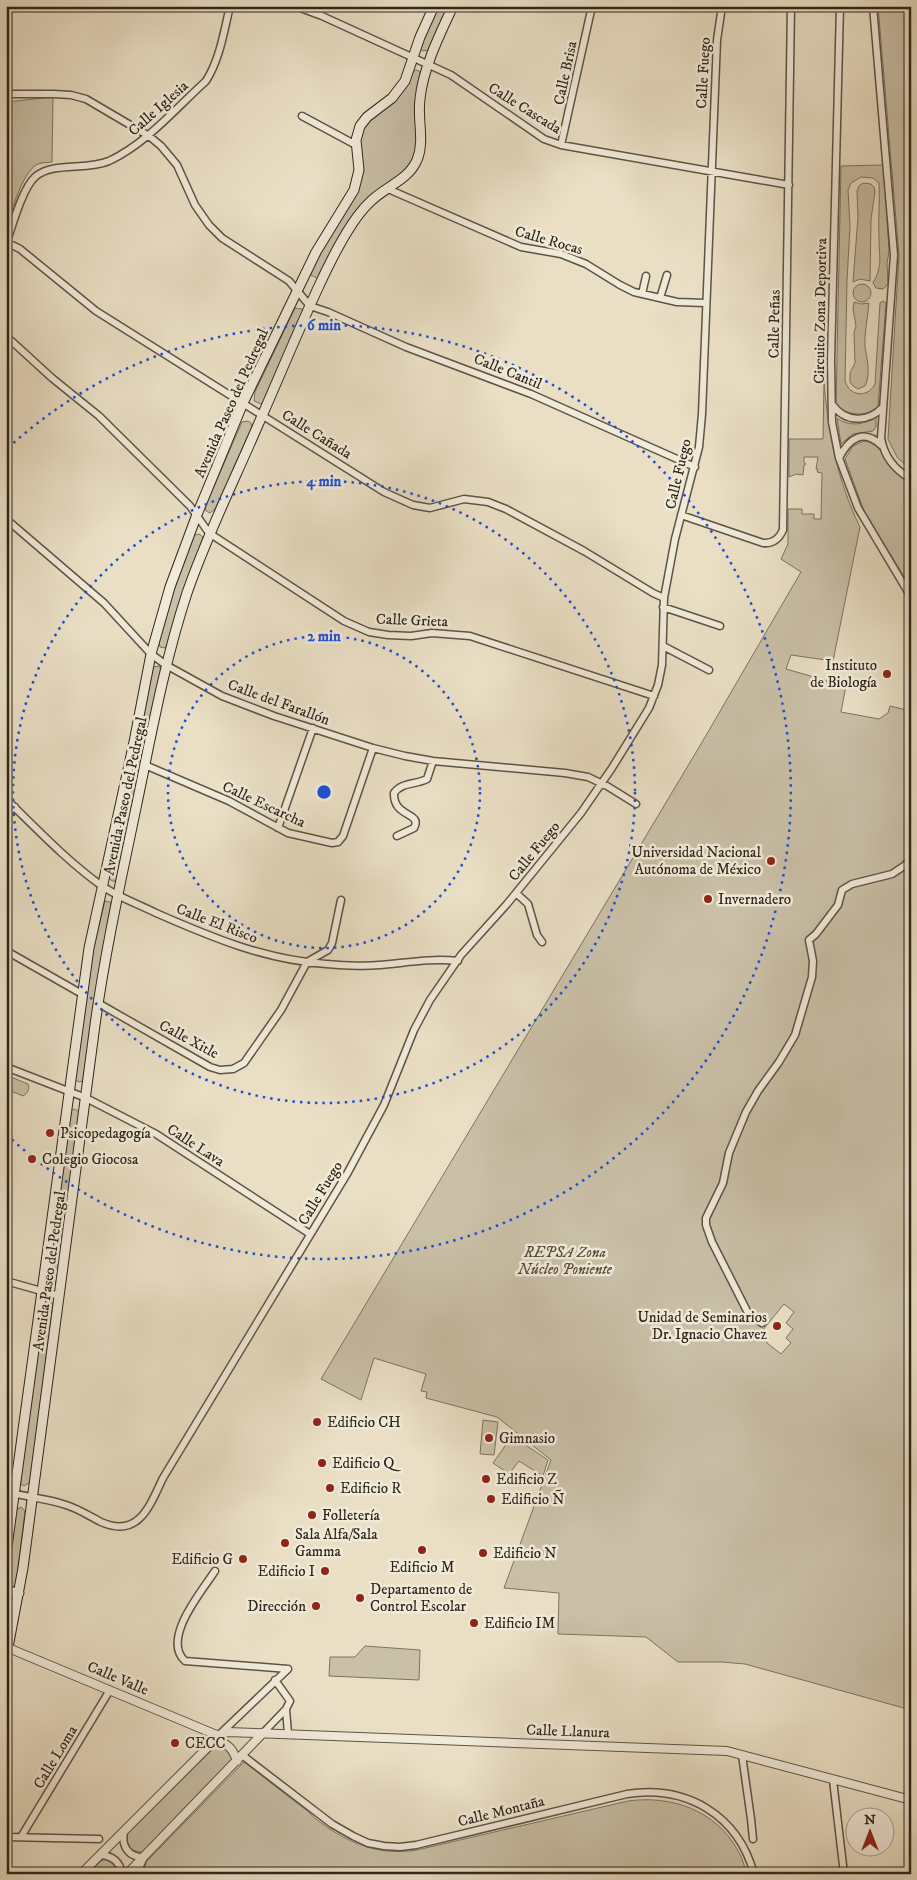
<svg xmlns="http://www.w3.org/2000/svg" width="917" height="1880" viewBox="0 0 917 1880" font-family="'IM FELL DW Pica',serif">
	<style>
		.green { fill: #cac0a8; stroke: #7c7361; fill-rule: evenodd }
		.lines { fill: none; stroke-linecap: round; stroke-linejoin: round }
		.minor-casing { stroke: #5d5445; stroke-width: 9 }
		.tertiary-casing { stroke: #5d5445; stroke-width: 10 }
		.secondary-casing { stroke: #2e261a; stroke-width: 11 }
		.minor { stroke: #f1ead9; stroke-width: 6 }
		.tertiary { stroke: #f1ead9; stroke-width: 8 }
		.secondary { stroke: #f1ead9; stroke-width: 9 }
		.ring { fill: none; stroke: #1d4ed8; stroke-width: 2.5; stroke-dasharray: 2.5 5 }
		.poi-dot { fill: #8f2418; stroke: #f1ead9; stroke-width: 2 }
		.labels { text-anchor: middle; stroke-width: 5; stroke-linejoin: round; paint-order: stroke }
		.street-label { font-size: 15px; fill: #2e261a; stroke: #f1ead9 }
		.poi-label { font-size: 15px; fill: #2e261a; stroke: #f1ead9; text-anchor: start }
		.park-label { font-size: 15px; font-style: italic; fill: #554c3e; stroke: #f1ead9 }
		.centre { fill: #1d4ed8; stroke: #f1ead9; stroke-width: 2.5 }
		.ring-label { font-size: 15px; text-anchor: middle; font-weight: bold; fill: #1d4ed8; stroke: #f1ead9; stroke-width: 5; stroke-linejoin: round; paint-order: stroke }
	</style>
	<rect width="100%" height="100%" fill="#eadfc5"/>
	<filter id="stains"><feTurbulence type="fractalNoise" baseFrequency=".004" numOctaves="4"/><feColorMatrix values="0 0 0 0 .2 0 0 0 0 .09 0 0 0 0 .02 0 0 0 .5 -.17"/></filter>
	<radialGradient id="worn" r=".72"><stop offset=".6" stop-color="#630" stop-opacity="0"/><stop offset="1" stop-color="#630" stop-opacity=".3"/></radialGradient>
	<path class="green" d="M438,6H448L428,50L423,51L419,48Z
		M878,6H911V470L897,457L888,439L899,255Z
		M416,70L419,71L421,75L416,151L412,162L403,174L373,194L319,279L309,274L359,187L363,170L360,141L363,128L369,121L395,100L402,92L412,72Z
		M53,97L52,162C47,163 41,162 36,165C21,176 13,209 6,226V102Z
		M884,165L889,252L887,263L888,284L883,289L876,288L873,283C883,265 879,257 879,238C878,220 880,202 879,183L873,178L861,177L851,183L848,190L850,226L847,281L845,381C850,397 868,398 875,384L880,303L883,301L886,303L878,407C864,418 850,415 836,406L841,166Z
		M863,183L871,184L874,187L875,192L871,219L870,281L860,279L853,282L858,217L857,191L859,186Z
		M853 293a9 9 0 1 1 18 0a9 9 0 1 1-18 0Z
		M854,302L861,304L869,303C868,314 864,337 865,347C867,358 871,375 865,386L858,389L853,386L850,382V373L855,363L854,333L856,326L853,309Z
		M295,308L302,309L303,313L264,401L261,404L254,401L255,392Z
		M824,381C828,432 837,480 860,527L833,661L791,655L786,669L846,686L841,712L879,719L888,713L890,706L911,711V1710L745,1664L722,1662H678L646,1637L558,1634L559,1593L504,1588L551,1460L497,1417L426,1398L427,1392L421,1391L426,1374L374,1358L361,1400L321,1379L701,744L801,572L781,559L788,544V509H802V514H814V519H821L822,473L817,472L818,469H816L818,457H804V463L806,464L804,465L803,475L796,474L789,477V439H823ZM784,1304L794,1312L786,1323L793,1329L786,1338L791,1343L781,1354L766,1342L769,1337L762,1331Z
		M876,417V427L873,431L853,434L841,444L837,418C849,427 863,425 876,417Z
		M248,421L251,423L252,427L215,509L210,513L206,511L205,507L239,429L242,422Z
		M864,441C884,443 892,474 911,483V588L864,511L845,459L853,446Z
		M199,534L203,537L168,643L165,648L160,647L159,643L173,592L192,539L195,535Z
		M160,666L161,676L118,877L116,881H112L108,877L153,667Z
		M105,901L110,902L111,905L95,997L83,1081L78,1082L75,1079L93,950Z
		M6,1075L28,1084C30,1089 28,1093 23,1096L6,1089Z
		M75,1109L80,1113L56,1283L51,1286L47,1283L70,1111Z
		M49,1300L53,1304L30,1482L24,1486L20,1483L44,1302Z
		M483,1420L498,1422L494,1455L480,1454Z
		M512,1436L548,1460L543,1476L519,1461L509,1474L493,1463Z
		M21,1507L25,1511L16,1585L11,1588L7,1584L16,1510Z
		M365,1646L420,1650L419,1680L329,1676L330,1657H355Z
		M218,1744L225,1747L235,1758L143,1852C131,1852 124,1845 128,1833Z
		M244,1762C263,1777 283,1792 302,1807C309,1811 313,1818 320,1822C349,1844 380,1856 417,1850L628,1801C671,1795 715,1810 737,1849C742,1856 744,1866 747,1874H143L146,1862Z
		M106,1859L111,1860L120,1874H88L101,1861Z"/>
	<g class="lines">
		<defs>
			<path id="minor" d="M295,6L322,16L451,75L544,139L561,145L789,185
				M840,6L831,360L832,422L839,458L858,508L911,597
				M873,6L894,255L881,438C884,456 895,470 911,479
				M6,94H54L71,95L86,99L149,136L161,146L177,165L195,205L209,225L222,238L289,281L310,306L328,312L406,347L531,394L695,467
				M302,116L356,145
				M561,145L592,6
				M388,189L521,247L561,254L586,264L620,285L634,292L677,302L705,303
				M6,242L20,249L96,311L384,492L413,505L430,508L464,499L488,502L506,509L584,551L653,593L664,598
				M6,244C12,227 22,189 35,177C53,161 86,171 109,161C147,143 175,109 206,81C220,59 224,31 230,6
				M642,294L646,276
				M660,298L667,275
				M6,336L52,378L99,416L190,506L209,533L344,621L369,632L388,635L411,636L432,633L470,636L654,696
				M832,404C845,423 868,423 883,407
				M839,458C849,438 864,428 882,446
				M681,515L763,543C773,544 779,539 783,530L791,6
				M6,519L104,603L151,654L166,665L222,696L274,716L373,748L405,756L433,761L565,773L588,777L607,786L636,804
				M663,607L720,626
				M663,646L709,670
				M145,765L229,801L288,833L332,843L338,842L343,836L373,748
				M6,799C37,829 67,861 102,886C118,897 138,904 156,913C211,937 265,960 326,964C343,965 361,967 379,965C405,963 431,958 458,961
				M6,813L15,807
				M278,828L313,728
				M397,836L414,828C423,812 393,818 394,793C402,782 415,785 427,779L433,761
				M516,893L528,904L537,935L542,942
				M10,953L82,994
				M98,1003L210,1067L220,1070L233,1069L244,1063L281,1010L307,962L328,950L332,943L341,900
				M6,1067L86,1098L156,1134L310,1234
				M6,1281L59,1296
				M762,1323L748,1313L712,1242L706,1225V1218L723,1183L729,1153L746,1112L758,1091L779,1062L795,1035L812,977L813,961L809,940L816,934L838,905L842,890L852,884L892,874L904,866L911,859
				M6,1491C26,1498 47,1498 66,1505C79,1509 89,1516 101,1522C139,1539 150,1505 163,1478L347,1174L384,1105L414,1030L430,1000L461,955L507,904L581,813L612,768L649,708L658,685L662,665L664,598L675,539L699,447L702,414L717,40L722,6
				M215,1571C202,1591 161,1639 185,1661L288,1669
				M275,1680L290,1701L286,1709L288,1734
				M263,1733L286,1709
				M220,1734L288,1669
				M242,1755L332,1824L353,1836L368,1843L384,1846L400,1847L416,1845L627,1794C687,1785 738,1815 754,1874
				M742,1755L751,1819L753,1839
				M833,1780L844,1874
				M124,1832C121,1846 129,1858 144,1857L140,1866V1874
				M6,1837L99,1839
				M21,1837L110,1690
				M101,1855C113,1856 120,1862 122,1874"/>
			<path id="tertiary" d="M6,1647L219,1736
				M213,1742C227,1741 233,1749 237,1761
				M81,1874L219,1736L227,1732L727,1751L911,1800
				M127,1874L263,1733"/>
			<path id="secondary" d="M6,1554L89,948L134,742L151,654L170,587L196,517L243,403L316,252L354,190L359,170L356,140L360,126L367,117L392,98L405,81L420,37L434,6
				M6,1591L19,1593
				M6,1658L23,1568L95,1025C105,952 121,880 136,808C151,736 164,663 187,593C207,535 234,481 258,425C278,380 297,333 318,288C329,264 350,221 369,203C384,187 408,181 417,160C425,141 417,119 420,99C423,68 440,34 453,6"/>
		</defs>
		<use href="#minor" class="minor-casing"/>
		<use href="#tertiary" class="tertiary-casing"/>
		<use href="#secondary" class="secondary-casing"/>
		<use href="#minor" class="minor"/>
		<use href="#tertiary" class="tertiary"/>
		<use href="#secondary" class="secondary"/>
	</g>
	<g class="ring">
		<circle cx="324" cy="792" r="156"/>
		<circle cx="324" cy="792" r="311"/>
		<path d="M8 448A467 467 0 1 1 8 1136"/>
	</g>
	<g class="poi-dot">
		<circle cx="887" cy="674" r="5"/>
		<circle cx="771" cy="861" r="5"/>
		<circle cx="708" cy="899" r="5"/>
		<circle cx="50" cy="1133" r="5"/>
		<circle cx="32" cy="1159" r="5"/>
		<circle cx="777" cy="1326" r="5"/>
		<circle cx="317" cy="1422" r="5"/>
		<circle cx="489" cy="1438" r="5"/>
		<circle cx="322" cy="1463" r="5"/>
		<circle cx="486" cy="1479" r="5"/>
		<circle cx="330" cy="1488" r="5"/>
		<circle cx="491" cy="1499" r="5"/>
		<circle cx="312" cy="1515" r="5"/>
		<circle cx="285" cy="1543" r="5"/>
		<circle cx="422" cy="1550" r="5"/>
		<circle cx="483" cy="1553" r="5"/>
		<circle cx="243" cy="1559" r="5"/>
		<circle cx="325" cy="1571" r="5"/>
		<circle cx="360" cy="1598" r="5"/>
		<circle cx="316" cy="1606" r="5"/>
		<circle cx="474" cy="1623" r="5"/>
		<circle cx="175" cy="1743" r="5"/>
	</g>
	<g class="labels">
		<g class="street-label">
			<text transform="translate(565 73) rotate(-78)" y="5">Calle Brisa</text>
			<text transform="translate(703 73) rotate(-87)" y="5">Calle Fuego</text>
			<text transform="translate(158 108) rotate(-42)" y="5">Calle Iglesia</text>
			<text transform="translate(525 108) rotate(32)" y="5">Calle Cascada</text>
			<text transform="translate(549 240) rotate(16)" y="5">Calle Rocas</text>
			<text transform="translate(820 311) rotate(-89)" y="5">Circuito Zona Deportiva</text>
			<text transform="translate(774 324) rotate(-89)" y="5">Calle Peñas</text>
			<text transform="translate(508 371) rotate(22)" y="5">Calle Cantil</text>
			<text transform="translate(231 403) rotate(-66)" y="5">Avenida Paseo del Pedregal</text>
			<text transform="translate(317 434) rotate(32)" y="5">Calle Cañada</text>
			<text transform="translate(678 474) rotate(-77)" y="5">Calle Fuego</text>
			<text transform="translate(412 620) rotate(2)" y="5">Calle Grieta</text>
			<text transform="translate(279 702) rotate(20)" y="5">Calle del Farallón</text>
			<text transform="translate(125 796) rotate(-78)" y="5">Avenida Paseo del Pedregal</text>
			<text transform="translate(264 804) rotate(25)" y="5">Calle Escarcha</text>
			<text transform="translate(534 851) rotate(-51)" y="5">Calle Fuego</text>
			<text transform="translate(217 923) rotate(21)" y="5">Calle El Risco</text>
			<text transform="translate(189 1039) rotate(28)" y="5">Calle Xitle</text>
			<text transform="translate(196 1145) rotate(33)" y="5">Calle Lava</text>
			<text transform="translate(320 1193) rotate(-59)" y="5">Calle Fuego</text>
			<text transform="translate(49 1271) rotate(-82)" y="5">Avenida Paseo del Pedregal</text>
			<text transform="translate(118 1678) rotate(23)" y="5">Calle Valle</text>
			<text transform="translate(568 1731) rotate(2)" y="5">Calle Llanura</text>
			<text transform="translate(55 1757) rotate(-59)" y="5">Calle Loma</text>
			<text transform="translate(501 1811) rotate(-14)" y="5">Calle Montaña</text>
		</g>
		<g class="poi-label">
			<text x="877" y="670" text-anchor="end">Instituto<tspan x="877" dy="17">de Biología</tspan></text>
			<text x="761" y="857" text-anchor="end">Universidad Nacional<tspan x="761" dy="17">Autónoma de México</tspan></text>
			<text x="718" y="904">Invernadero</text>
			<text x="60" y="1138">Psicopedagogía</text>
			<text x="42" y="1164">Colegio Giocosa</text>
			<text x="767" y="1322" text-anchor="end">Unidad de Seminarios<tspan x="767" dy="17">Dr. Ignacio Chavez</tspan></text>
			<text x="327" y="1427">Edificio CH</text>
			<text x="499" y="1443">Gimnasio</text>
			<text x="332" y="1468">Edificio Q</text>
			<text x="496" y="1484">Edificio Z</text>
			<text x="340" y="1493">Edificio R</text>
			<text x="501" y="1504">Edificio Ñ</text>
			<text x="322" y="1520">Folletería</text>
			<text x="295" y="1539">Sala Alfa/Sala<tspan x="295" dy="17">Gamma</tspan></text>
			<text x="493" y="1558">Edificio N</text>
			<text x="233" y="1564" text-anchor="end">Edificio G</text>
			<text x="422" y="1572" text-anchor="middle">Edificio M</text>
			<text x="315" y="1576" text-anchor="end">Edificio I</text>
			<text x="370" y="1594">Departamento de<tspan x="370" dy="17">Control Escolar</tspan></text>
			<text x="306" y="1611" text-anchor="end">Dirección</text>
			<text x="484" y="1628">Edificio IM</text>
			<text x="185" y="1748">CECC</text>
		</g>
		<g class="park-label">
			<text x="565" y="1257">REPSA Zona<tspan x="565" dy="17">Núcleo Poniente</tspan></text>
		</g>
	</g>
	<circle cx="324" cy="792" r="8" class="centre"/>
	<g class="ring-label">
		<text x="324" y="330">6 min</text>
		<text x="324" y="486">4 min</text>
		<text x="324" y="641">2 min</text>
	</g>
	<rect width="917" height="1880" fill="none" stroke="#eadfc5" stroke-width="25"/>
	<rect x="8" y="8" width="902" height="1865" fill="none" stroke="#2e261a" stroke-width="2.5"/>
	<rect x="12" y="12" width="892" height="1855" fill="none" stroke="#2e261a"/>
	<g transform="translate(870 1832)"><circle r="24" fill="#f1ead9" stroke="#a39c8d"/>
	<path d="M0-4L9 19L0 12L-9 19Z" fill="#8f2418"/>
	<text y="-8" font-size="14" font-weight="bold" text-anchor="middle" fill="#2e261a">N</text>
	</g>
	<rect width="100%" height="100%" filter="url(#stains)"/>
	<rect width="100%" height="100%" fill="url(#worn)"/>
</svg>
